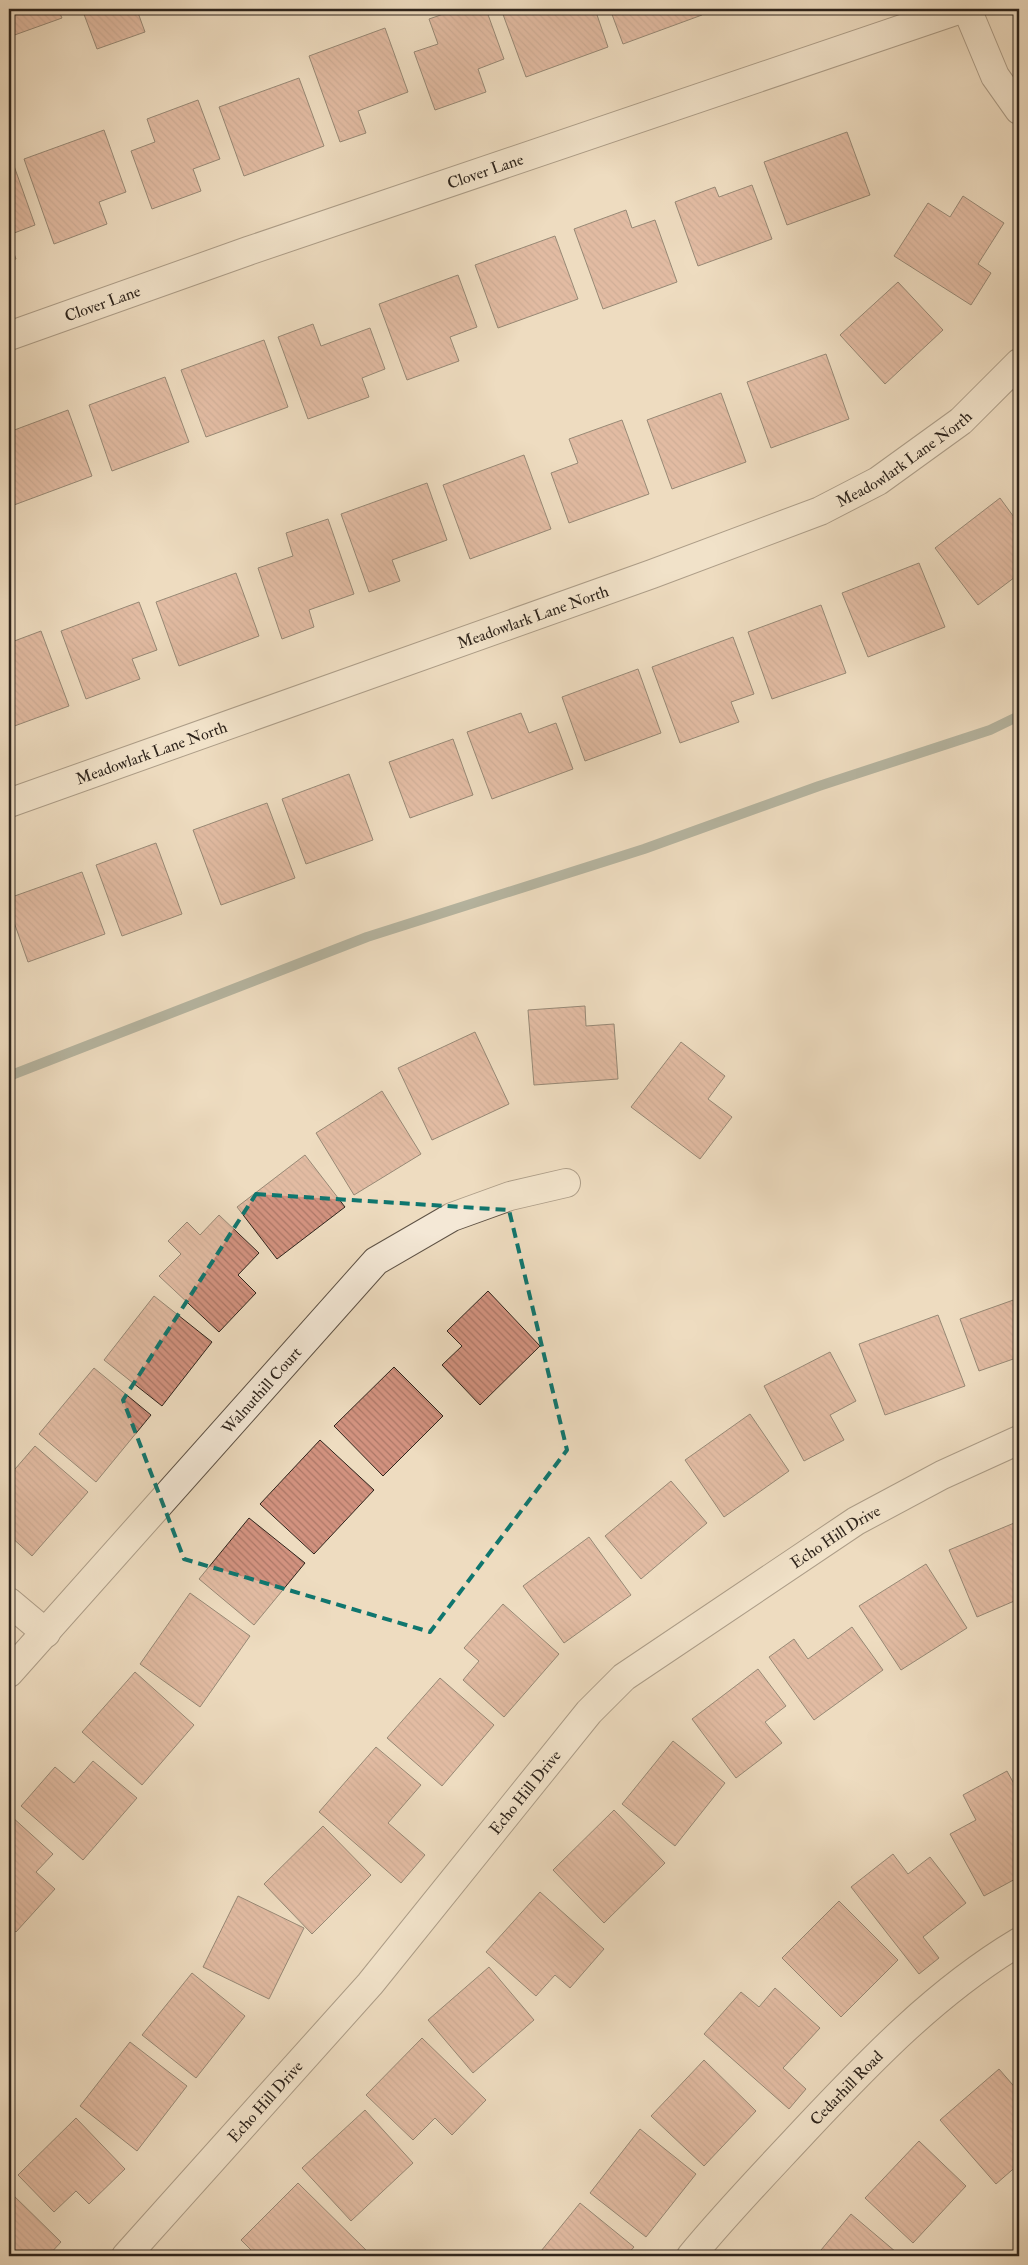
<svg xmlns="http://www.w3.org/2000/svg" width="1028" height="2265" viewBox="0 0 1028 2265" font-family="'IM FELL Double Pica',serif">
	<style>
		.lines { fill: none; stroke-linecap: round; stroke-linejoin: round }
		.stream { stroke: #6e7f74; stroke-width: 10 }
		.building { fill: url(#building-back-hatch); stroke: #2e241c }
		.minor-casing { stroke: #5e5245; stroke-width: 30 }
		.minor { stroke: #f4e8d6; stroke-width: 28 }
		.marked { fill: none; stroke: #0f766e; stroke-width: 4; stroke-dasharray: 10 6; stroke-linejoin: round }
		.labels { text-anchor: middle; stroke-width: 5; stroke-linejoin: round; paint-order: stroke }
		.street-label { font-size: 16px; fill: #2e241c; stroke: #f4e8d6 }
	</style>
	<defs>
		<pattern id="building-back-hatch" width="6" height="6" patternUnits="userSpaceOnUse" patternTransform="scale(1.25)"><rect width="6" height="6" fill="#d2927f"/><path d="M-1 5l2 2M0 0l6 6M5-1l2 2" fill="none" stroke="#ab7767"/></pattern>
	</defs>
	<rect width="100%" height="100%" fill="#eedcc0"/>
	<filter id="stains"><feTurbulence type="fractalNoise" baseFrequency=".004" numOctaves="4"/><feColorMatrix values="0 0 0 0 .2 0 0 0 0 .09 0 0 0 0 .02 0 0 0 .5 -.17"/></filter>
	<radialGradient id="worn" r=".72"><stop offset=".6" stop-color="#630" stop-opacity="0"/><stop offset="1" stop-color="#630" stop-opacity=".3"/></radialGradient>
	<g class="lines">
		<path class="stream" d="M9,1076L367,937L644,849L819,786L990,730L1019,716"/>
	</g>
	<path class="building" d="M9,9H58L62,18L9,37Z
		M82,9H139L137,10L145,32L97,49Z
		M458,9H486L504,59L478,69L486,92L435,110L414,52L438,44L429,19Z
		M501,9H595L608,47L526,77Z
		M610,9H700L702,15L623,44Z
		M385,28L408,92L358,111L366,133L340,142L309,56Z
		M299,78L324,146L244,176L219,107Z
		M198,100L220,159L193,169L201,191L152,209L131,151L155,142L147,119Z
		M104,130L126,192L99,202L107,224L54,244L24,159Z
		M847,132L870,195L787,225L764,162Z
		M13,163L35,225L9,235V165Z
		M752,185L772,239L698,266L675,202L715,187L719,197Z
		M963,196L1004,223L978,264L991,273L971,305L894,256L928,203L950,217Z
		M626,210L632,228L655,220L677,282L603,309L574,229Z
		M555,236L578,299L498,328L475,265Z
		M9,240L16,259L9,261Z
		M458,275L477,327L450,337L459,361L407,380L379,304Z
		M898,282L943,330L885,384L840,335Z
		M313,324L321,346L370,328L385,369L362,378L369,397L308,419L278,337Z
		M264,340L288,407L206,437L181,370Z
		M826,354L849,419L771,448L747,382Z
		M165,377L189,442L112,471L89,405Z
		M721,393L746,462L672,489L647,420Z
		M68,410L92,476L14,505L9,491V432Z
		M622,420L649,494L569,523L551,473L578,463L569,439Z
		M524,455L551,529L470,559L443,485Z
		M427,483L447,540L392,560L400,581L369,592L341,514Z
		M1000,498L1019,524V574L978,605L935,548Z
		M328,519L354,594L309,610L314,627L282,639L258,568L293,556L286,533Z
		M919,563L945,627L868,657L842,593Z
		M236,573L259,636L179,666L156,602Z
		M139,602L157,650L132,659L140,679L86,699L61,631Z
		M821,605L846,673L772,699L748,632Z
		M41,631L69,706L9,728V643Z
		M733,637L754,694L731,702L739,722L680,743L652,667Z
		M638,669L661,733L585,761L562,697Z
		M521,713L529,733L556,723L573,769L492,799L467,732Z
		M453,739L473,795L410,818L389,762Z
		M349,774L373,840L306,864L282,799Z
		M267,803L295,878L221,905L193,830Z
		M156,843L182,914L122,936L96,865Z
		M82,872L105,934L28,962L9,908V898Z
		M585,1006L586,1026L614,1024L618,1079L534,1085L528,1010Z
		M475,1032L509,1104L432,1140L398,1068Z
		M681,1042L725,1076L708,1099L732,1117L700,1159L631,1107Z
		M382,1091L421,1154L354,1195L316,1133Z
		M305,1155L345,1207L277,1259L237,1207Z
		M219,1215L259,1253L238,1275L256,1293L219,1332L159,1276L181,1254L168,1241L187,1222L200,1235Z
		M488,1291L540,1346L480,1405L442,1365L462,1346L447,1331Z
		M154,1296L212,1342L162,1406L104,1360Z
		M1019,1298V1357L979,1371L960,1319Z
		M938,1315L965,1386L885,1415L859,1344Z
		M830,1352L856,1401L830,1415L844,1440L804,1461L764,1386Z
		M394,1367L443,1416L383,1476L334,1426Z
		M94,1368L151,1415L96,1482L39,1434Z
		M750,1414L789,1471L724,1517L685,1460Z
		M320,1440L374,1490L314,1554L260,1504Z
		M35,1446L88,1492L32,1556L9,1535V1476Z
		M671,1481L707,1523L641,1579L605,1536Z
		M249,1518L305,1563L254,1625L199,1579Z
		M1019,1521V1599L977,1617L949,1550Z
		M589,1537L631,1595L564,1643L523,1586Z
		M926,1564L967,1628L901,1670L859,1606Z
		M190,1593L250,1636L200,1707L140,1664Z
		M503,1604L559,1654L504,1717L463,1680L479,1661L464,1648Z
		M852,1627L883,1670L814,1720L769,1657L794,1639L808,1659Z
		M758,1669L786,1706L765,1722L782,1743L736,1778L692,1719Z
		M135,1672L194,1725L142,1785L82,1732Z
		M440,1678L494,1725L442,1786L387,1738Z
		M673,1741L725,1783L675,1846L622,1804Z
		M376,1747L421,1785L388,1823L425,1855L401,1883L319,1812Z
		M93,1761L137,1798L83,1860L21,1806L55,1767L74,1783Z
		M1007,1771L1019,1793V1877L984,1896L950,1834L976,1820L963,1795Z
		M614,1810L665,1863L604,1923L553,1870Z
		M11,1816L53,1854L36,1872L55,1889L16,1932L9,1926V1819Z
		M323,1826L371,1875L312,1934L264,1884Z
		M893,1854L908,1874L930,1857L966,1903L923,1937L939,1958L919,1974L851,1887Z
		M540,1892L604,1949L570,1988L555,1975L536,1996L486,1952Z
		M238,1896L304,1928L269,1999L203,1967Z
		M839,1901L898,1960L841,2017L782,1958Z
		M489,1967L534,2020L473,2073L428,2020Z
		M192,1973L245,2016L196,2078L142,2035Z
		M775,1988L820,2028L783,2068L806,2089L789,2109L704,2034L741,1992L759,2007Z
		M422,2038L486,2100L452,2135L435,2118L413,2140L366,2095Z
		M130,2042L187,2086L137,2151L80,2106Z
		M704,2060L756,2111L704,2166L651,2116Z
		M999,2069L1019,2092V2164L996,2184L940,2120Z
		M365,2110L413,2163L351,2221L302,2168Z
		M76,2118L125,2169L89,2204L76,2191L54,2212L18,2175Z
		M640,2129L696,2174L646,2237L590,2193Z
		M919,2141L966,2186L913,2243L865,2198Z
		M298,2183L370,2254L367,2256H257L241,2240Z
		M10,2192L61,2242L48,2256H9Z
		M580,2203L634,2247L626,2256H537Z
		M851,2214L896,2252L892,2256H816Z"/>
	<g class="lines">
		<defs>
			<g id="minor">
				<path d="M967,9L995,76L1019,110"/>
				<path id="s1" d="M9,336L248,251L961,9"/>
				<path id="s2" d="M9,803L652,574L820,511L878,481L961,421L1019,363"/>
				<path d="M9,1602L46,1633"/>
				<path id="s3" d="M9,1673L376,1261L452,1217L510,1196L566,1183"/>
				<path id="s4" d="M126,2256L370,1984L589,1712L624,1677L856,1521L942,1475L1019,1440"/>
				<path id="s5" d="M691,2256C727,2212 767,2171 806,2129C871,2060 937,1991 1019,1942"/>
			</g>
		</defs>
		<use href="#minor" class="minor-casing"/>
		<use href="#minor" class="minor"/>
	</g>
	<path d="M0 0H1028V2265H0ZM256,1194L509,1210L567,1450L430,1632L184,1559L123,1400Z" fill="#eedcc0" fill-opacity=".55" fill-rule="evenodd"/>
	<path class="marked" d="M256,1194L509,1210L567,1450L430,1632L184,1559L123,1400Z"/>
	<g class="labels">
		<g class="street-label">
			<text dy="6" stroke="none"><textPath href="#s1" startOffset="504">Clover Lane</textPath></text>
			<text dy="6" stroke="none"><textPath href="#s1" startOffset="99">Clover Lane</textPath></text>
			<text dy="6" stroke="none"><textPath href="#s2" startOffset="961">Meadowlark Lane North</textPath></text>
			<text dy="6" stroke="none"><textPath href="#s2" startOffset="556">Meadowlark Lane North</textPath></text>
			<text dy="6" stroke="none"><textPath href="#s2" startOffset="151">Meadowlark Lane North</textPath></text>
			<text dy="6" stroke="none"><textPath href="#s3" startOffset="379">Walnuthill Court</textPath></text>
			<text dy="6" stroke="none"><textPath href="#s4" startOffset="1018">Echo Hill Drive</textPath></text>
			<text dy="6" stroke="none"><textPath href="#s4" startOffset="612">Echo Hill Drive</textPath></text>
			<text dy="6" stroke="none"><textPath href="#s5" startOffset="229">Cedarhill Road</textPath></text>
			<text dy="6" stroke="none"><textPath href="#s4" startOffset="208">Echo Hill Drive</textPath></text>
		</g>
	</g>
	<rect width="1028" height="2265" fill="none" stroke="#eedcc0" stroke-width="30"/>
	<rect x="10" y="10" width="1008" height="2245" fill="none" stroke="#2e241c" stroke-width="2.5"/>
	<rect x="15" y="15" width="998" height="2235" fill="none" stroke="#2e241c"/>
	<rect width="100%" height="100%" filter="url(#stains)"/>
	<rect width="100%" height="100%" fill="url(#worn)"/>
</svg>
